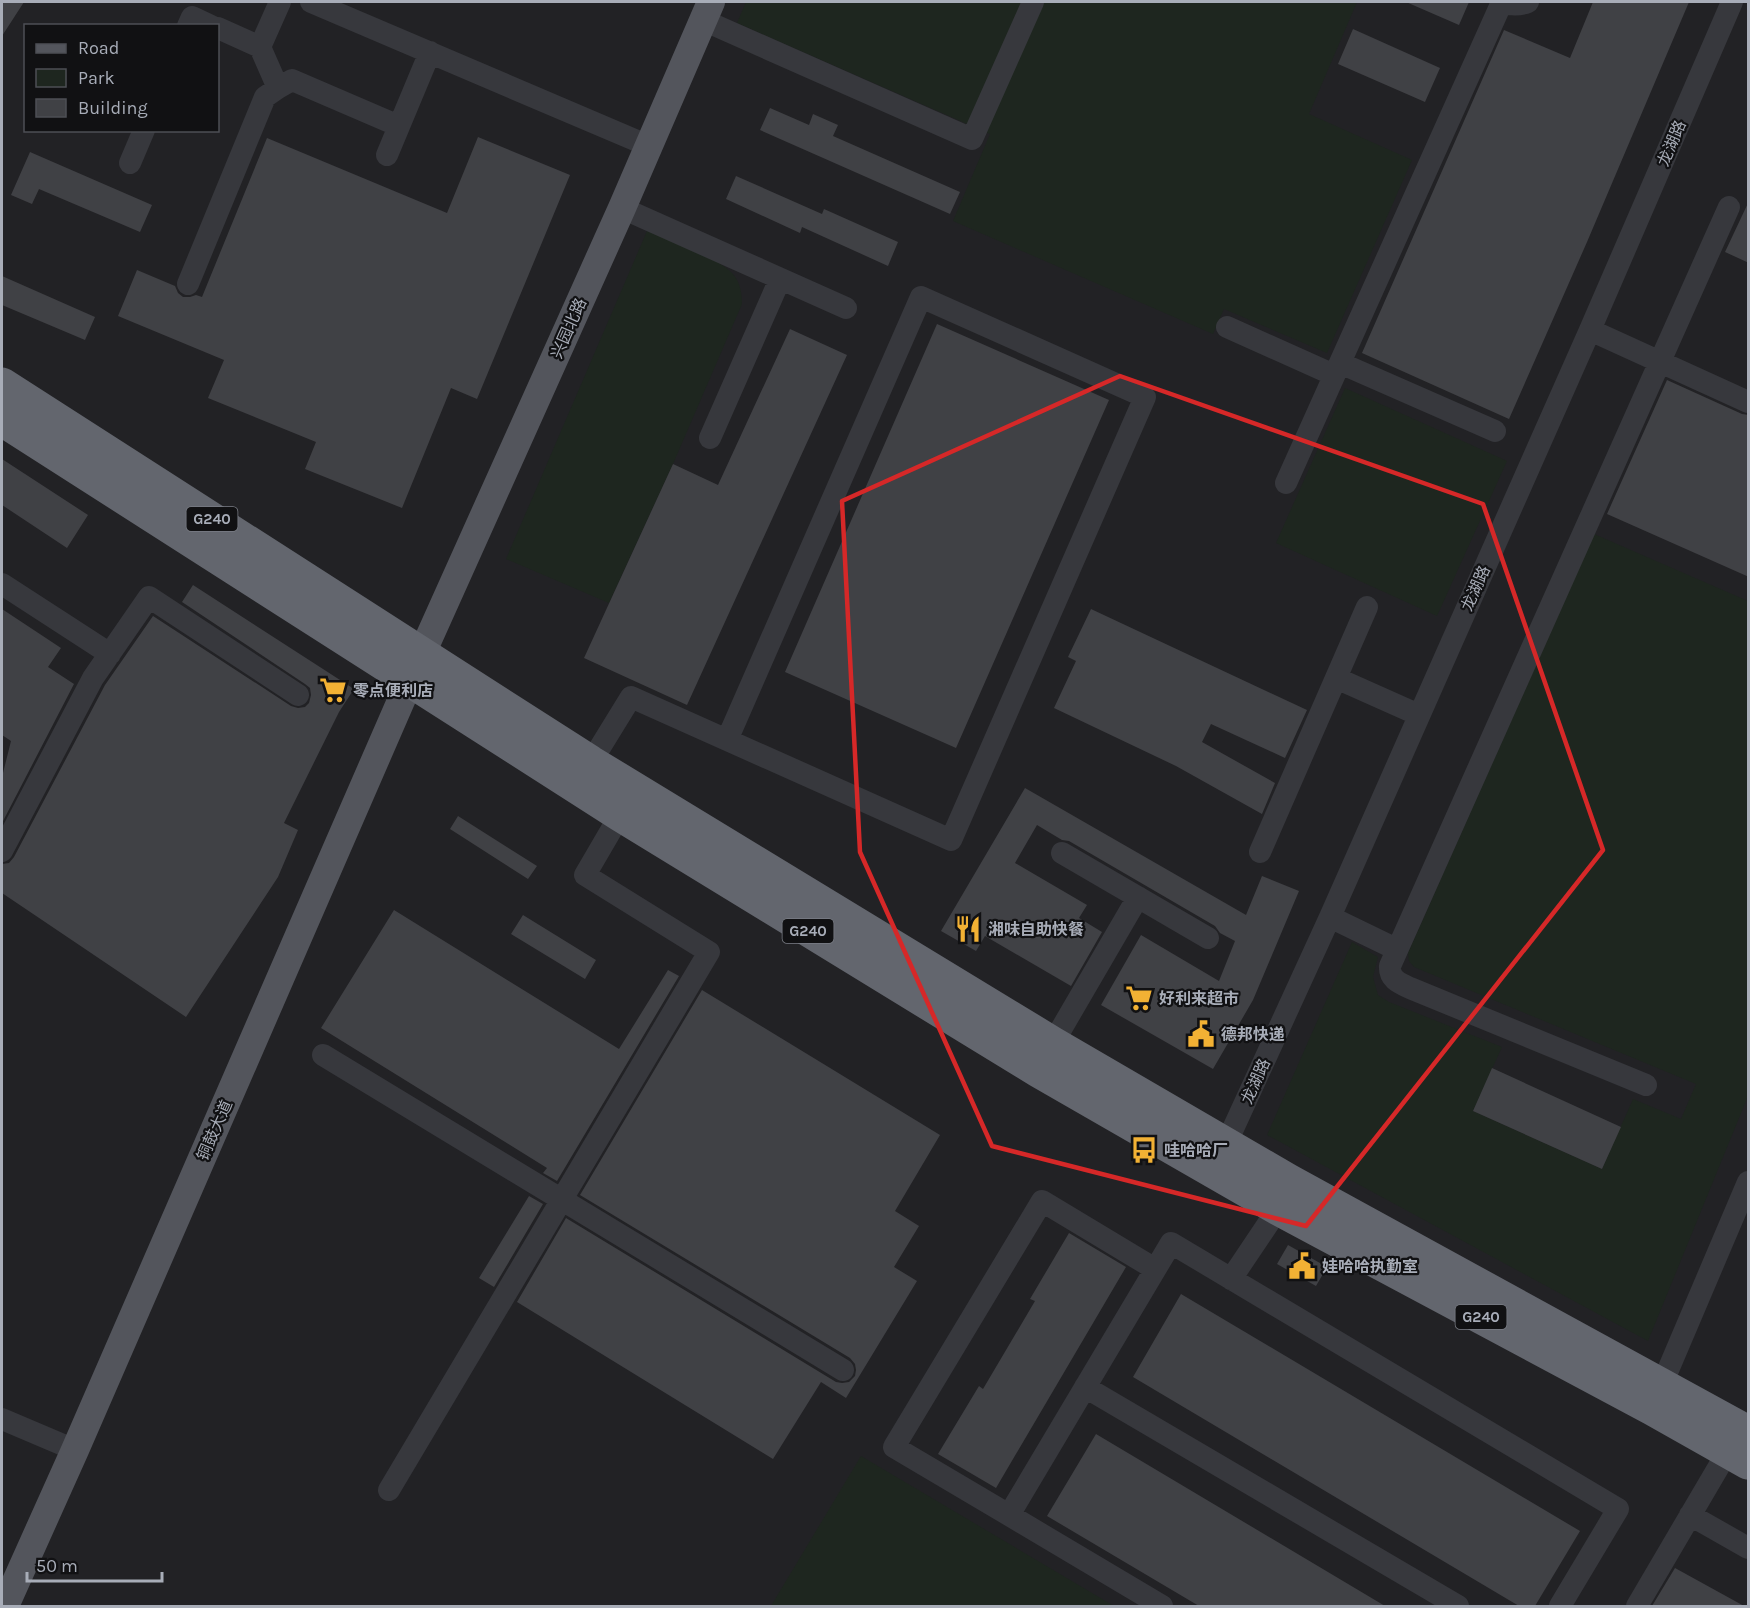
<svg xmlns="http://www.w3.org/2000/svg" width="1750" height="1608" viewBox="0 0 1750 1608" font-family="Karla,'Noto Sans SC',sans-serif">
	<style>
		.built { fill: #222225; fill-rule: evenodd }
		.green { fill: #1e261f }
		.building { fill: #404145 }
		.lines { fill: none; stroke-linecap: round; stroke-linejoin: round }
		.minor { stroke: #37383d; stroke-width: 22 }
		.major { stroke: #53555c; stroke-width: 28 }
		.highway { stroke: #63666e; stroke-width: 33 }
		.marked { fill: none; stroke: #d62828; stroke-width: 4.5; stroke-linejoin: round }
		.labels { text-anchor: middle; stroke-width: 4.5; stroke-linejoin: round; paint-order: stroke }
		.shield { fill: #111113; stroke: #7b7e86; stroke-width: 1.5 }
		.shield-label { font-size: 15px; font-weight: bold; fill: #a8adb8 }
		.street-label { font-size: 16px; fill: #a8adb8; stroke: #111113 }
		.poi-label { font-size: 16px; font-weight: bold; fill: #a8adb8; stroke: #111113; text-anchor: start }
	</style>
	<rect width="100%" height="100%" fill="#161618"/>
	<path class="built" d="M2,2H1748V1606H2ZM26,26H218V130H26Z"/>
	<path class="green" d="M746,2H1357L1309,114L1412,160L1327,353L1224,309L1213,334L953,221L990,134L737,23Z
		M647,231C669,240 717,257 732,273C740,281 742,293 742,304L673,464L609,603L506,559Z
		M1345,388L1507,461L1437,616L1276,543Z
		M1594,534L1748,601V1096L1648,1341L1267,1135L1352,942L1378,957L1373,977L1378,995L1389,1002L1502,1047L1473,1111L1602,1169L1633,1099L1681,1119L1696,1084L1414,967L1409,961L1408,953Z
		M861,1456L1114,1606H771Z"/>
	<path class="building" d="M2,2H24L2,36Z
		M1406,2H1469L1459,25Z
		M1593,2H1689L1587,242L1509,419L1362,353L1504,30L1570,58Z
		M1353,29L1440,68L1425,102L1338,64Z
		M770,108L809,125L813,114L838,125L833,136L960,192L950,214L760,130Z
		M478,137L570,175L477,399L451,388L402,508L305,469L316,442L208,398L224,360L118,316L137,270L175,286L178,293L183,297H190L196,295L202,297L267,138L447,213Z
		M30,152L152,205L140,232L39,189L32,204L11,195Z
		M736,176L822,214L824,209L898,242L888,266L802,227L800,233L726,199Z
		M1749,201V263L1725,252Z
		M2,276L95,317L85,340L2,305Z
		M937,324L1109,400L956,748L785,672Z
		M790,329L847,355L687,705L584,658L673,464L718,485Z
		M1667,380L1742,414L1749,415V577L1607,514Z
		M2,459L88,515L67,548L2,505Z
		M193,585L354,689L339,712L284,823L298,830L278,877L186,1017L2,893V864L9,863L14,857L105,685L153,616L291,706L298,708L305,707L309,703L311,695L310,688L305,684L182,602Z
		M2,609L61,648L48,667L74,684L2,823V777L11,741L2,735Z
		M1091,609L1307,710L1285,758L1211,724L1202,742L1275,783L1262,814L1176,766L1054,708L1076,661L1068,657Z
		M1025,788L1246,915L1262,876L1299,891L1253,1000L1213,1069L1101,1005L1141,935L1219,981L1235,941L1220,933L1215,926L1069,841L1062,840L1037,825L1015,863L1087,905L1079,918L1102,932L1071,986L985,936L976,951L941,931Z
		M458,816L537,866L528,879L450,829Z
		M394,910L619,1049L668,970L679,976L557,1181L543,1173L547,1168L321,1028Z
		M523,915L596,960L585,979L511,934Z
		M702,990L940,1135L895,1211L919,1226L894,1267L917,1281L846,1398L821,1382L773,1459L517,1302L566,1218L836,1382L842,1383L849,1382L855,1376L856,1370L855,1364L850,1358L580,1195Z
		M1492,1068L1621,1127L1602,1169L1473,1111Z
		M529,1196L543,1204L494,1287L479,1278Z
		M1069,1233L1126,1267L996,1488L938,1454L979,1386L983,1389L1035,1301L1030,1299Z
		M1288,1245L1327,1267L1316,1286L1277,1264Z
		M1181,1294L1580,1531L1535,1606H1519L1133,1377Z
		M1096,1434L1385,1606H1199L1047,1516Z
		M1675,1568L1744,1606H1652Z"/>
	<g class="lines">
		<path class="minor" d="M311,2L649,146
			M1501,2C1510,5 1518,6 1528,2
			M703,20L972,139L1033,2
			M188,26L192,17L211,26
			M218,28L260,47L280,2
			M260,47L278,88
			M387,155L430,52
			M130,163L144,130
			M622,208L846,308
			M188,284L265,97L278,88L292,80L399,126
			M1227,327L1334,375
			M1590,330L1748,402
			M1340,363L1495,431
			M710,438L780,279
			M1286,483L1502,2
			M2,584L110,654
			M1336,678L1419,715
			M591,762L631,697L951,840L1145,397L921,297L727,740
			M2,851L93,678L149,597L298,695
			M1260,852L1367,607
			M1062,853L1208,938
			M1330,917L1396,949
			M1053,1043L1138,897
			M323,1055L843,1370
			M1646,1085L1410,988C1399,983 1389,979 1390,966L1729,207
			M1221,1155L1330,917L1590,330L1732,2
			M1231,1279L1278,1209
			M1085,1387L1458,1606
			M1657,1396L1748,1182
			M2,1419L75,1450
			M389,1490L709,952L585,875L620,815
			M1009,1515L894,1447L1042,1201L1155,1269
			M1690,1515L1748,1548
			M1162,1606L1009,1515L1171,1243L1618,1509L1560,1606
			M1637,1606L1728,1451"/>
		<path class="major" d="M5,1606L75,1450L410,680L622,208L711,2"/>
		<path class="highway" d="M2,384L591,762L1053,1043L1290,1181L1748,1432
			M2,420L620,815L1038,1071L1278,1209L1652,1409L1748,1463"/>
	</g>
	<path class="marked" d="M1120,376L1483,504L1603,850L1306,1226L992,1146L860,852L842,501Z"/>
	<defs>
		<symbol id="supermarket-bare" viewBox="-9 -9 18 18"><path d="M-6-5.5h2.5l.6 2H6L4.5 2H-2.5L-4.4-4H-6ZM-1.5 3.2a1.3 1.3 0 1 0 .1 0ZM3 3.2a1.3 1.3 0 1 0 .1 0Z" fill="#f2b134" stroke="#111113" stroke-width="2.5" paint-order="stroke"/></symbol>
		<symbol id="restaurant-bare" viewBox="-9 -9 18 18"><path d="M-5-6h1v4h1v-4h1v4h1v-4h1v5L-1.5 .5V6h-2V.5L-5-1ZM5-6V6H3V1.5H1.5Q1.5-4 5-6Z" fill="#f2b134" stroke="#111113" stroke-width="2.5" paint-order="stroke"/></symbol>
		<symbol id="civic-bare" viewBox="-9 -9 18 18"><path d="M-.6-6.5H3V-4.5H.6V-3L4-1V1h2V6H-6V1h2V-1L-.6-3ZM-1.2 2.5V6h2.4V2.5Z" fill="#f2b134" stroke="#111113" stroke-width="2.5" paint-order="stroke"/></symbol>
		<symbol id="bus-bare" viewBox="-9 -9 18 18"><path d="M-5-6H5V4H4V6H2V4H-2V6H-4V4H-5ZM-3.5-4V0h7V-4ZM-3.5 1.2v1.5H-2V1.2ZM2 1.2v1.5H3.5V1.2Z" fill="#f2b134" stroke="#111113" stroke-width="2.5" paint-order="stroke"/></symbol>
	</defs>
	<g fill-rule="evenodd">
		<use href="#supermarket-bare" x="314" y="671" width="38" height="38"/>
		<use href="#restaurant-bare" x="949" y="910" width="38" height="38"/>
		<use href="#supermarket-bare" x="1120" y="979" width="38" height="38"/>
		<use href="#civic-bare" x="1182" y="1015" width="38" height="38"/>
		<use href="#bus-bare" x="1125" y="1131" width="38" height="38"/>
		<use href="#civic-bare" x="1283" y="1247" width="38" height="38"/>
	</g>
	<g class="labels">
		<g class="shield">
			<rect x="186.5" y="507" width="51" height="24" rx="4.5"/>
			<rect x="782.5" y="919" width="51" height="24" rx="4.5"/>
			<rect x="1455.5" y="1305" width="51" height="24" rx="4.5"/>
		</g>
		<g class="shield-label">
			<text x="212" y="524">G240</text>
			<text x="808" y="936">G240</text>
			<text x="1481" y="1322">G240</text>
		</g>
		<g class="street-label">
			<text transform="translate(1671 143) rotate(-67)" y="6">龙湖路</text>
			<text transform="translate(568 328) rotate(-66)" y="6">兴园北路</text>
			<text transform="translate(1475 588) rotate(-66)" y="6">龙湖路</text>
			<text transform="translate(1255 1081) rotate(-66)" y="6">龙湖路</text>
			<text transform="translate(214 1130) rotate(-66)" y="6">铜鼓大道</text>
		</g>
		<g class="poi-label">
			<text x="353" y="696">零点便利店</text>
			<text x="988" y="935">湘味自助快餐</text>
			<text x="1159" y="1004">好利来超市</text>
			<text x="1221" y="1040">德邦快递</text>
			<text x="1164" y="1156">哇哈哈厂</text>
			<text x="1322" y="1272">娃哈哈执勤室</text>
		</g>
	</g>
	<rect width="1750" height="1608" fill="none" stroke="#a8adb8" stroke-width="6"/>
	<rect x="24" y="24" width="195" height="108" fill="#111113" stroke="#4d4f55" stroke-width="1.5"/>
	<rect x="36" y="44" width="30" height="9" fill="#53555c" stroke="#4d4f55" stroke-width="1.5"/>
	<text x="78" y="54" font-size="18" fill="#a8adb8">Road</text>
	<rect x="36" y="69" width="30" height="18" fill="#1e261f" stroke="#4d4f55" stroke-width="1.5"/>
	<text x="78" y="84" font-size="18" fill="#a8adb8">Park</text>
	<rect x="36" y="99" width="30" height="18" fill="#404145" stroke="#4d4f55" stroke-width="1.5"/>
	<text x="78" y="114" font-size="18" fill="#a8adb8">Building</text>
	<path d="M27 1572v9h135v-9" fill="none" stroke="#a8adb8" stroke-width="3"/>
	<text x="36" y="1572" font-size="18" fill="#a8adb8" stroke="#111113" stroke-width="4.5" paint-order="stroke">50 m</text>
</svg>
